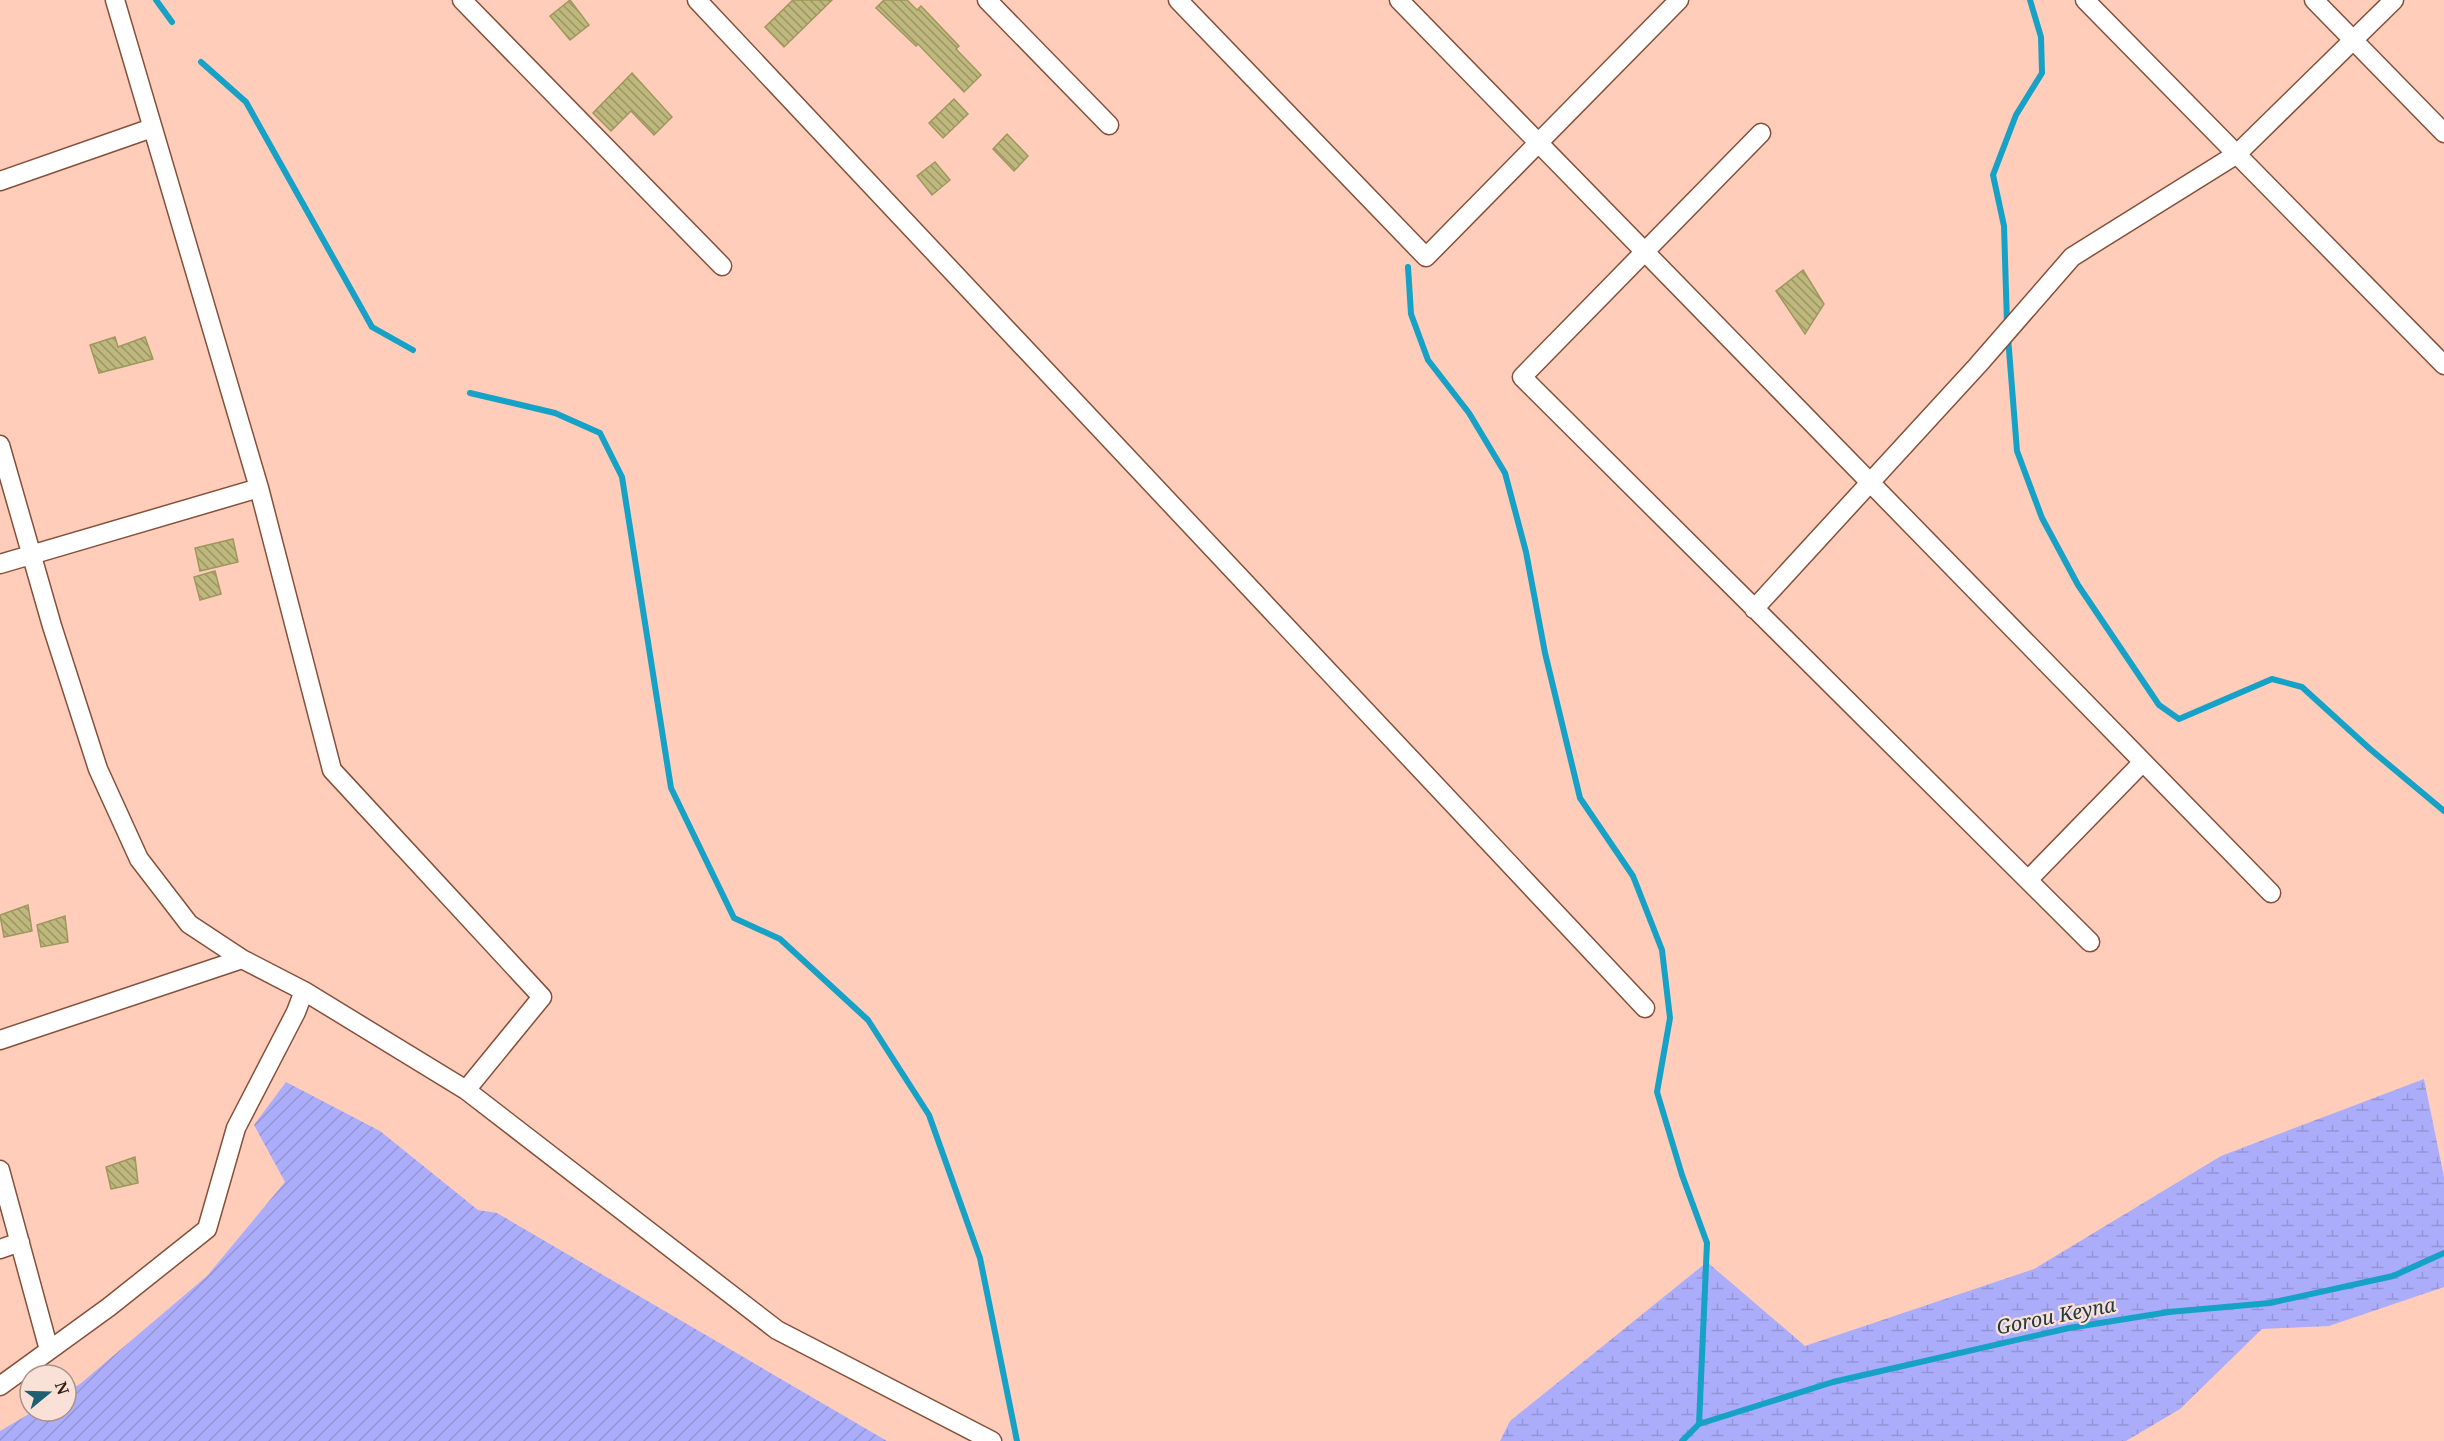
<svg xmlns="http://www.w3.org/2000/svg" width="2444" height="1441" viewBox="0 0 2444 1441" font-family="'Noto Serif',serif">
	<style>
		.wetland { fill: url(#wetland-marsh) }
		.garden { fill: url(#garden-furrows) }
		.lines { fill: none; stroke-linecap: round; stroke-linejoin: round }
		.stream { stroke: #16a1c6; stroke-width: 6 }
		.building { fill: url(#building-back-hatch); stroke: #9e985e; stroke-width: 1.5 }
		.street-casing { stroke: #84503a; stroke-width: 21 }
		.street { stroke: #fff; stroke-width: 18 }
		.labels { text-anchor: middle; stroke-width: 4.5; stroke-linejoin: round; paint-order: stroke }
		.water-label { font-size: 20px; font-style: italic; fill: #213b44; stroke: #fae1d7 }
	</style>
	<defs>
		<pattern id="wetland-marsh" width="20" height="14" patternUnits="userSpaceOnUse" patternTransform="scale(1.5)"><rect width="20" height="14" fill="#acadfa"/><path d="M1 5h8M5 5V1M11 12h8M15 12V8" fill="none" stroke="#9494d5"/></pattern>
		<pattern id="garden-furrows" width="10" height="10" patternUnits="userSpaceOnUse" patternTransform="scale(1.5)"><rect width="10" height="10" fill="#acadfa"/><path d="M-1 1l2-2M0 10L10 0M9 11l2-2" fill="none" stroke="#9494d5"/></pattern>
		<pattern id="building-back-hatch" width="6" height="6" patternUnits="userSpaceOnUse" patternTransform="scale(1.5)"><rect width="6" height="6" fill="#beb87d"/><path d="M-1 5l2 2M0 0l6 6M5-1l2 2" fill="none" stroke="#9b9565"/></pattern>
	</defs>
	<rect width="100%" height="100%" fill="#ffcdba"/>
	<path class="wetland" d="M2424,1079L2444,1177V1287L2329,1326L2262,1329L2180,1409L2126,1441H1500L1510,1421L1707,1262L1805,1346L2034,1269L2221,1156Z"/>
	<path class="garden" d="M286,1082L380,1131L478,1210L497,1213L887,1441H0V1431L34,1411H66V1392L80,1384L207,1276L285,1182L254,1125Z"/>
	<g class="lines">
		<path class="stream" d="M156,0L172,22
			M201,62L246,102L372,327L413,350
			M1408,267L1411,314L1428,360L1469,413L1505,473L1526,552L1545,653L1580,798L1633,876L1662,950L1670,1018L1657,1092L1682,1175L1707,1243L1699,1424
			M2007,324L2004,226L1993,175L2016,115L2042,73L2041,37L2030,0
			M2008,337L2017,451L2042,518L2078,585L2159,705L2179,719L2272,679L2302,687L2370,749L2444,811
			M470,393L555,413L600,433L622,477L671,788L734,918L780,939L868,1020L929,1115L980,1258L1017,1441
			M1682,1441L1699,1424L1833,1382L2069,1328L2169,1312L2270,1303L2393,1276L2444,1253"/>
	</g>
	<path class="building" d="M570,0L589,25L570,40L550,16Z
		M793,0H832L784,47L765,27Z
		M884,0H907L917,10L921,6L959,46L956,49L981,75L964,92L918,44L916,46L876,8Z
		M632,73L672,117L654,135L631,111L611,131L593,113Z
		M954,99L968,114L943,138L929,123Z
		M1007,134L1028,156L1014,171L993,149Z
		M935,162L950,180L932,195L917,176Z
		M1803,270L1824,304L1805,334L1776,291Z
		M115,337L118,347L145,337L153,359L99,373L90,345Z
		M233,539L238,562L200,571L195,548Z
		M215,571L221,594L200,600L194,577Z
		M28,905L32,931L4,937L0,915Z
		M65,916L68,942L41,947L37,925Z
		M135,1157L138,1183L111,1189L106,1167Z"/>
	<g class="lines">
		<defs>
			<path id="street" d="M115,0L259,488L332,770L542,997L466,1090
				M462,0L722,266
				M697,0L1645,1008
				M987,0L1109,125
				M1178,0L1426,257L1679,0
				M1399,0L2271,893
				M2085,0L2444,365
				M2314,0L2444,133
				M1761,133L1522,377L2090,942
				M0,181L152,128
				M0,445L52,626L98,769L139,859L189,924L242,959L304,991L466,1090L777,1330L992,1441
				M0,564L259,488
				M1754,609L1978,365L2072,257L2237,154L2394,0
				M2028,880L2143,762
				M0,1040L242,959
				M0,1170L49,1350
				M0,1249L20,1242
				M0,1386L109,1307L207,1229L236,1128L296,1012L304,991"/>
		</defs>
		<use href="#street" class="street-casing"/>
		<use href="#street" class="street"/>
	</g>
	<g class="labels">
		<g class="water-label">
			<text transform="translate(2056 1316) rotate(-11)" y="7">Gorou Keyna</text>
		</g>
	</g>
	<g transform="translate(48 1393) rotate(71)"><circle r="28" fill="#fae1d7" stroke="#aa9289" stroke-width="1.5"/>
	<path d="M0-4.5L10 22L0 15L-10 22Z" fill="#1e5f74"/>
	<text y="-9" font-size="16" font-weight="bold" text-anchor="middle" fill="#321c13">N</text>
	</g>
</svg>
